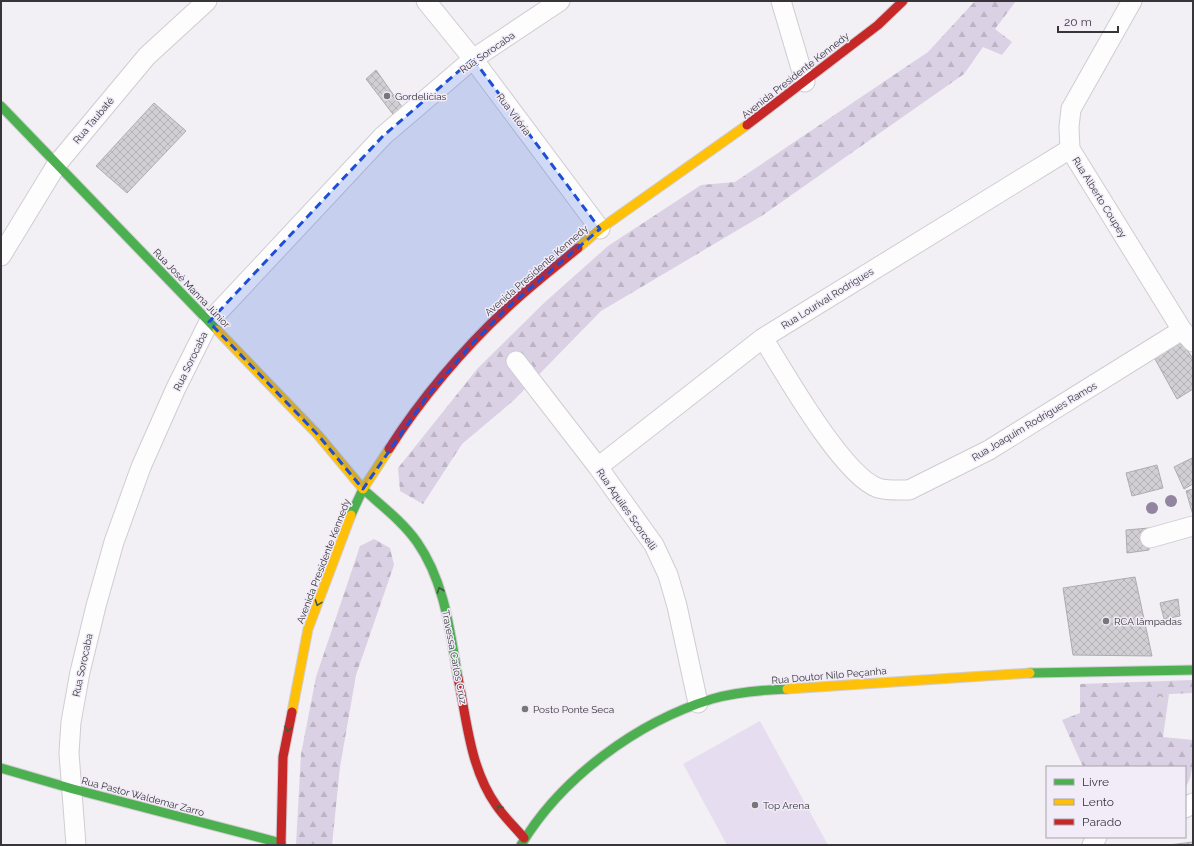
<svg xmlns="http://www.w3.org/2000/svg" width="1194" height="846" viewBox="0 0 1194 846" font-family="Raleway,sans-serif">
	<style>
		.forest { fill: url(#forest-firs) }
		.pitch { fill: #e6ddf0 }
		.building { fill: url(#building-cross-hatch); stroke: #afacb1 }
		.lines { fill: none; stroke-linecap: round; stroke-linejoin: round }
		.street-casing { stroke: #cfcdd1; stroke-width: 21 }
		.fast-casing { stroke: #cfcdd1; stroke-width: 11 }
		.slow-casing { stroke: #cfcdd1; stroke-width: 11 }
		.jam-casing { stroke: #cfcdd1; stroke-width: 11 }
		.path { stroke: #d7d6d7; stroke-width: 2.5; stroke-dasharray: 3 2; stroke-linecap: butt }
		.street { stroke: #fdfdfe; stroke-width: 19 }
		.fast { stroke: #4caf50; stroke-width: 9 }
		.slow { stroke: #ffc107; stroke-width: 9 }
		.jam { stroke: #c62828; stroke-width: 9 }
		.tree { fill: #92859f }
		.oneway { stroke: #3d5a40 }
		.marked { fill: #1d4ed8; fill-opacity: 0.2; stroke: #1d4ed8; stroke-width: 3; stroke-dasharray: 8 5; stroke-linejoin: round }
		.poi-dot { fill: #78767b; stroke: #f1ecf8; stroke-width: 1.5 }
		.labels { text-anchor: middle; stroke-width: 3; stroke-linejoin: round; paint-order: stroke }
		.street-label { font-size: 10px; fill: #373539; stroke: #f1ecf8 }
		.poi-label { font-size: 10px; fill: #373539; stroke: #f1ecf8; text-anchor: start }
	</style>
	<defs>
		<pattern id="forest-firs" width="22" height="20" patternUnits="userSpaceOnUse"><rect width="22" height="20" fill="#dad1e4"/><path d="M5 1l3.5 6h-7zM16 11l3.5 6h-7z" fill="#bcb4c4"/></pattern>
		<pattern id="building-cross-hatch" width="8" height="8" patternUnits="userSpaceOnUse"><rect width="8" height="8" fill="#d1cfd3"/><path d="M0 0l8 8M0 8l8-8" fill="none" stroke="#b4b2b6"/></pattern>
	</defs>
	<rect width="100%" height="100%" fill="#f2eff5"/>
	<path class="forest" d="M975,1H1016L995,29L1012,42L1002,55L983,47L964,74L763,215L601,311L514,400L462,444L423,504L400,491L398,468L478,368L544,303L608,246L701,185L735,182L928,52Z
		M374,539L390,548L394,565L356,675L340,767L332,845H296L301,754L316,677L360,546Z
		M1193,680V693L1169,694L1163,737L1193,740C1193,752 1194,778 1185,787V767H1083L1062,720L1080,713V684Z"/>
	<path class="pitch" d="M760,721L828,845H727L683,764Z"/>
	<path class="building" d="M376,70L407,114L399,122L366,79Z
		M154,103L186,131L127,193L96,166Z
		M1177,343L1184,345L1193,359V389L1177,399L1155,359Z
		M1192,458L1193,484L1184,489L1174,467Z
		M1157,465L1163,488L1132,496L1126,473Z
		M1193,489V515L1186,491Z
		M1149,528V550L1127,553L1126,530Z
		M1135,577L1152,656L1073,655L1063,588Z
		M1178,599L1180,616L1164,619L1160,603Z
		M1193,842V845H1169Z"/>
	<g class="lines">
		<defs>
			<path id="street" d="M426,1L473,59L600,229
				M781,1L805,82
				M1132,1L1071,109L1069,127L1070,149L1182,330L1193,342
				M1,256L57,164L147,56L207,1
				M763,338C784,372 843,476 878,488C888,491 899,490 909,490L989,450L1182,330
				M516,361L598,467L654,545L668,575L677,606L698,703
				M598,467L763,338L1070,149
				M1150,538L1193,526
				M1185,808L1193,803
				M76,845L69,753L71,722L80,672L96,606L114,542L141,467L176,388L209,322L383,136L473,59L560,1
				M1092,845L1097,837"/>
			<path id="fast" d="M1,106L217,330
				M351,515L363,489C382,506 403,522 417,542C445,582 450,632 458,678
				M1030,673L1193,670
				M1,768L73,789L281,843
				M521,845C561,778 637,722 712,699C736,692 762,690 787,689"/>
			<path id="slow" d="M578,248L600,229L747,125
				M217,330L318,435L363,489L389,449
				M787,689L1030,673
				M292,712L308,629L351,515"/>
			<path id="jam" d="M747,125L878,25L903,1
				M389,449C420,400 463,349 506,309C529,287 554,268 578,248
				M458,678C467,721 470,768 496,805C504,817 515,827 524,838
				M281,845L283,757L292,712"/>
		</defs>
		<use href="#street" class="street-casing"/>
		<use href="#fast" class="fast-casing"/>
		<use href="#slow" class="slow-casing"/>
		<use href="#jam" class="jam-casing"/>
		<path class="path" d="M1160,691V700H1168"/>
		<use href="#street" class="street"/>
		<use href="#fast" class="fast"/>
		<use href="#slow" class="slow"/>
		<use href="#jam" class="jam"/>
	</g>
	<g class="tree">
		<circle cx="1171" cy="501" r="6"/>
		<circle cx="1152" cy="508" r="6"/>
	</g>
	<defs><path id="oneway-chevron" d="M-2-3.5L2.5 0L-2 3.5" fill="none" stroke-width="1.6" stroke-linecap="round" stroke-linejoin="round"/></defs>
	<g class="oneway">
		<use href="#oneway-chevron" transform="translate(440 590) rotate(-109)"/>
		<use href="#oneway-chevron" transform="translate(318 603) rotate(110)"/>
		<use href="#oneway-chevron" transform="translate(288 729) rotate(101)"/>
		<use href="#oneway-chevron" transform="translate(499 808) rotate(-128)"/>
	</g>
	<path class="marked" d="M473,59L600,229L506,309L472,344L426,398L363,489L318,435L209,322L383,136Z"/>
	<g class="poi-dot">
		<circle cx="387" cy="96" r="4"/>
		<circle cx="1106" cy="621" r="4"/>
		<circle cx="525" cy="709" r="4"/>
		<circle cx="755" cy="805" r="4"/>
	</g>
	<g class="labels">
		<g class="street-label">
			<text transform="translate(487 52) rotate(-35)" y="4">Rua Sorocaba</text>
			<text transform="translate(795 75) rotate(-38)" y="4">Avenida Presidente Kennedy</text>
			<text transform="translate(514 114) rotate(53)" y="4">Rua Vitória</text>
			<text transform="translate(93 120) rotate(-50)" y="4">Rua Taubaté</text>
			<text transform="translate(1100 197) rotate(58)" y="4">Rua Alberto Coupey</text>
			<text transform="translate(536 270) rotate(-41)" y="4">Avenida Presidente Kennedy</text>
			<text transform="translate(192 288) rotate(46)" y="4">Rua José Manna Júnior</text>
			<text transform="translate(827 298) rotate(-32)" y="4">Rua Lourival Rodrigues</text>
			<text transform="translate(190 361) rotate(-64)" y="4">Rua Sorocaba</text>
			<text transform="translate(1034 421) rotate(-31)" y="4">Rua Joaquim Rodrigues Ramos</text>
			<text transform="translate(627 509) rotate(55)" y="4">Rua Aquiles Scorcelli</text>
			<text transform="translate(323 561) rotate(-69)" y="4">Avenida Presidente Kennedy</text>
			<text transform="translate(455 657) rotate(79)" y="4">Travessa Carlos Cruz</text>
			<text transform="translate(82 665) rotate(-78)" y="4">Rua Sorocaba</text>
			<text transform="translate(829 675) rotate(-5)" y="4">Rua Doutor Nilo Peçanha</text>
			<text transform="translate(143 796) rotate(15)" y="4">Rua Pastor Waldemar Zarro</text>
		</g>
		<g class="poi-label">
			<text x="395" y="100">Gordelicias</text>
			<text x="1114" y="625">RCA lâmpadas</text>
			<text x="533" y="713">Posto Ponte Seca</text>
			<text x="763" y="809">Top Arena</text>
		</g>
	</g>
	<rect width="1194" height="846" fill="none" stroke="#373539" stroke-width="4"/>
	<rect x="1046" y="766" width="140" height="72" fill="#f1ecf8" stroke="#a7a3ac"/>
	<rect x="1054" y="779" width="20" height="6" fill="#4caf50" stroke="#a7a3ac"/>
	<text x="1082" y="786" font-size="12" fill="#373539">Livre</text>
	<rect x="1054" y="799" width="20" height="6" fill="#ffc107" stroke="#a7a3ac"/>
	<text x="1082" y="806" font-size="12" fill="#373539">Lento</text>
	<rect x="1054" y="819" width="20" height="6" fill="#c62828" stroke="#a7a3ac"/>
	<text x="1082" y="826" font-size="12" fill="#373539">Parado</text>
	<path d="M1058 26v6h60v-6" fill="none" stroke="#373539" stroke-width="2"/>
	<text x="1064" y="26" font-size="12" fill="#373539" stroke="#f1ecf8" stroke-width="3" paint-order="stroke">20 m</text>
</svg>
